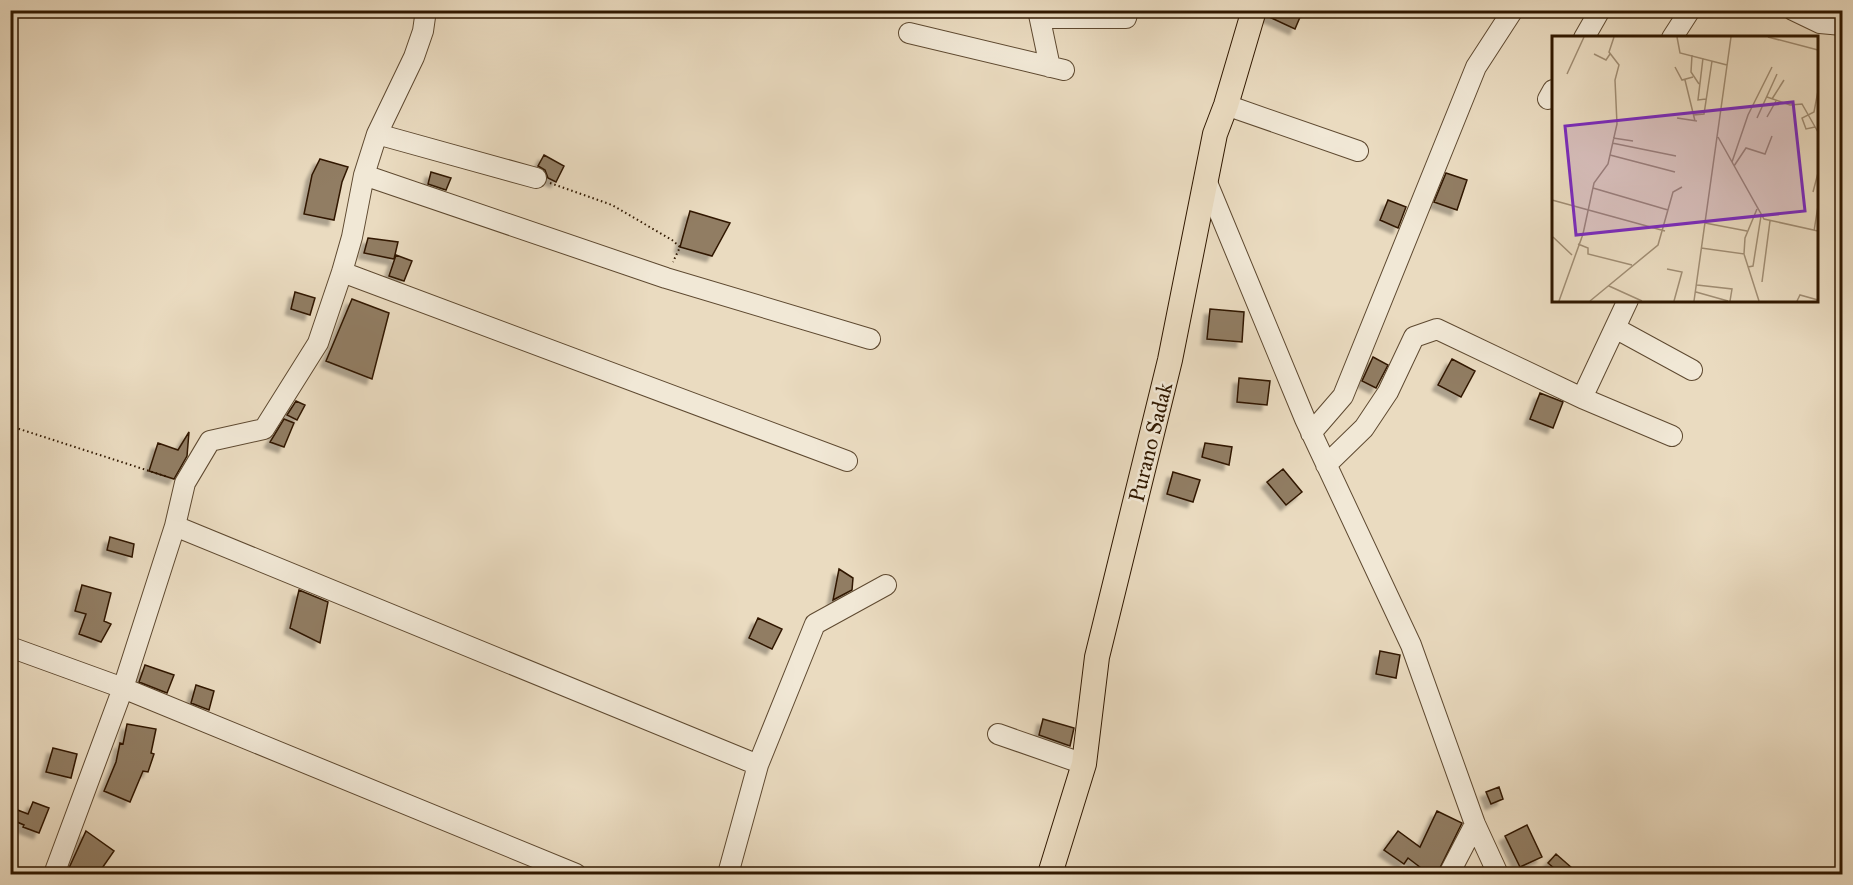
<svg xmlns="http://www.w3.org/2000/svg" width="1853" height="885" viewBox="0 0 1853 885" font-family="'IM FELL Great Primer',serif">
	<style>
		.building { fill: #917d64; stroke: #301800; stroke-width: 1.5; filter: url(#shadow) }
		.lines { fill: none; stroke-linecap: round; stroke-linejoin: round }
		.minor-casing { stroke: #5e4930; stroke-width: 22 }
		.major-casing { stroke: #301800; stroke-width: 26 }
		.path { stroke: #301800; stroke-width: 2; stroke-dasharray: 1.5 3; stroke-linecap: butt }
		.minor { stroke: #f1e8d6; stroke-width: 20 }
		.major { stroke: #eadbc0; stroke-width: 24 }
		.labels { text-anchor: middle; stroke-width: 5; stroke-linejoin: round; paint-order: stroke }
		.street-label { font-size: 22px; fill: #301800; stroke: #f1e8d6 }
		.inset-road { fill: none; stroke: #a08d73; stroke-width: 1.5 }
		.view { fill: #7b2cbf; fill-opacity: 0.15; stroke: #7b2cbf; stroke-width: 3 }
		.inset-edge { fill: none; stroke: #301800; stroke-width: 3 }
	</style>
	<defs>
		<filter id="shadow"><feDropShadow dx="-5.5" dy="5.5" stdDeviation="1.5" flood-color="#0004"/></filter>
	</defs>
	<rect width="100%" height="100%" fill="#eadbc0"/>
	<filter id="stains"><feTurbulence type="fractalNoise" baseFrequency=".00333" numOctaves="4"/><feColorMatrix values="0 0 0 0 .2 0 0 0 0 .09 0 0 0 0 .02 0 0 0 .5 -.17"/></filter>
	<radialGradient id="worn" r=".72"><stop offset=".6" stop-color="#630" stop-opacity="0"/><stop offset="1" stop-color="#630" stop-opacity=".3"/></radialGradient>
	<path class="building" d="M1268,10H1303L1295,29L1267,16Z
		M544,155L564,166L556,182L548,178L545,170L538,166Z
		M320,159L348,167L342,182L334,220L304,214L312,175Z
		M431,172L451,178L446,190L428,184Z
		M1446,173L1467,180L1457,210L1434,202Z
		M1388,200L1406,207L1398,228L1380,220Z
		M690,211L730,223L712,256L680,247Z
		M368,238L398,242L394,259L364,253Z
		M396,255L412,261L404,281L389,276Z
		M295,292L315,298L310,315L291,309Z
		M352,299L389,313L372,379L326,361Z
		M1210,309L1244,312L1242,342L1207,339Z
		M1373,357L1388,365L1376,388L1362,381Z
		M1452,359L1475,371L1461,397L1438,385Z
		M1239,378L1270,381L1267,405L1237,402Z
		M1540,393L1563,402L1553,428L1530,419Z
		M296,401L305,405L297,420L287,415Z
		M284,419L294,423L284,447L270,442Z
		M189,432L187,456L174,479L149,471L158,443L178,450Z
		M1205,443L1232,447L1229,465L1202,457Z
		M1283,469L1302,492L1286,505L1267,482Z
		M1173,472L1200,480L1193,502L1167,494Z
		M110,537L134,544L132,557L107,550Z
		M839,569L853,578L852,590L833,600Z
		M82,585L111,593L104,621L111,624L101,642L79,634L86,614L75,611Z
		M299,590L328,602L320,643L290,628Z
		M758,618L782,629L772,649L749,638Z
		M1380,651L1400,655L1396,678L1376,674Z
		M145,665L174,675L167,693L139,682Z
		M196,685L214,691L209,710L191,703Z
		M1043,719L1074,728L1070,746L1039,735Z
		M127,724L156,729L151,753L154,754L148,772L143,771L130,802L104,791L116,762L120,743L123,744Z
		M53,748L77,754L71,778L46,772Z
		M1499,787L1503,799L1491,804L1486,792Z
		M33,802L49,808L39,833L23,827L24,825L10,819L15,809L28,814Z
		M1437,811L1462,823L1437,874H1429L1408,858L1404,864L1384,850L1398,831L1420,847Z
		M1527,825L1542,857L1520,867L1505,836Z
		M86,831L114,851L98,874H78L69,868Z
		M1556,854L1572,868L1566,874H1561L1548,863Z"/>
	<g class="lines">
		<defs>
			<path id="minor" d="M1038,10L1050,67
				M1793,10L1820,23L1842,25
				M1041,18H1126L1128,10
				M909,33L1064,70
				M1584,38L1600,10
				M1672,38L1690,10
				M1548,99L1553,90
				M1226,105L1358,151
				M377,134L536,178
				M364,175L666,278L870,339
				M1206,180L1305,419L1411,645L1475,824L1498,874
				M342,272L847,461
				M1615,328L1692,370
				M1582,398L1672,436
				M1311,433L1343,396L1476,67L1513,10
				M1326,465L1364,428L1388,392L1414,337L1437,329L1582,398L1628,300
				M175,526L758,765
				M10,647L123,688L576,874
				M998,734L1084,764
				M54,874L123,688L175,526L185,483L210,441L264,429L318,343L342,272L352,237L364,175L377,134L414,57L423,31L426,10
				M728,874L758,765L815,624L886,585
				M1449,874L1475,824"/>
			<path id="major" d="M1050,874L1084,764L1097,657L1170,360L1215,134L1226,105L1254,10"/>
		</defs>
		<use href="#minor" class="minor-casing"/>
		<use href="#major" class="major-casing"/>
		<path class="path" d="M550,183L612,205L672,240L680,247L673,262
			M10,426L168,477"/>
		<use href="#minor" class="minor"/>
		<use href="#major" class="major"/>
	</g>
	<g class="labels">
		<g class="street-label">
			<text transform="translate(1150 442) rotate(-76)" y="8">Purano Sadak</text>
		</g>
	</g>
	<g transform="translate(1552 36)">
		<rect width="266" height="266" fill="#eadbc0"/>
		<path class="inset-road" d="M125,1L128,17L175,29M216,1L266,14M42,18L54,24L58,18M140,19L139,36L147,48M151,22L146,64L154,63M123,31L130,44L141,41M15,38L32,1M133,44L143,85M215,61L238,69L250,68L266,96M220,63L232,44M141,79L152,78L160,25M215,81L224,65M125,82L145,85M205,82L225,38M263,91L254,93L250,82L262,76L266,55M166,101L212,183L266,195M61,102L81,105M60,107L124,120M58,119L123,136M180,126L196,79L220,31M182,130L194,112L213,118L220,100M41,152L116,174M261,156L266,137M0,164L113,195M153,187L195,195M262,195L266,170M1,201L20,219M26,208L36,212V218L80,229M149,212L192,218L193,202L205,173M192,218L207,265M196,231L201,230L209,180M115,233L130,236L122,265M210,246L218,185M145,249L180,253L178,265M57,250L90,265M144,256L176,265M7,265L31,198L42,147L56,128L65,88L63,44L67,29L57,16L62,1M38,265L106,209L121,156L130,151M142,265L179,1M245,265L248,259L266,264"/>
		<path class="view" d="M241,66L253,175L24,199L13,90Z"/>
		<rect width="266" height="266" class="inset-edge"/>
	</g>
	<rect width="1853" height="885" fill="none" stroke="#eadbc0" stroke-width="36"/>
	<rect x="12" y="12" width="1829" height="861" fill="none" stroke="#301800" stroke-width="3"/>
	<rect x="18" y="18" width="1817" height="849" fill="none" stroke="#301800" stroke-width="1.5"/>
	<rect width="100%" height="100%" filter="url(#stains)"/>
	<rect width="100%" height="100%" fill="url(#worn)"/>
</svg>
